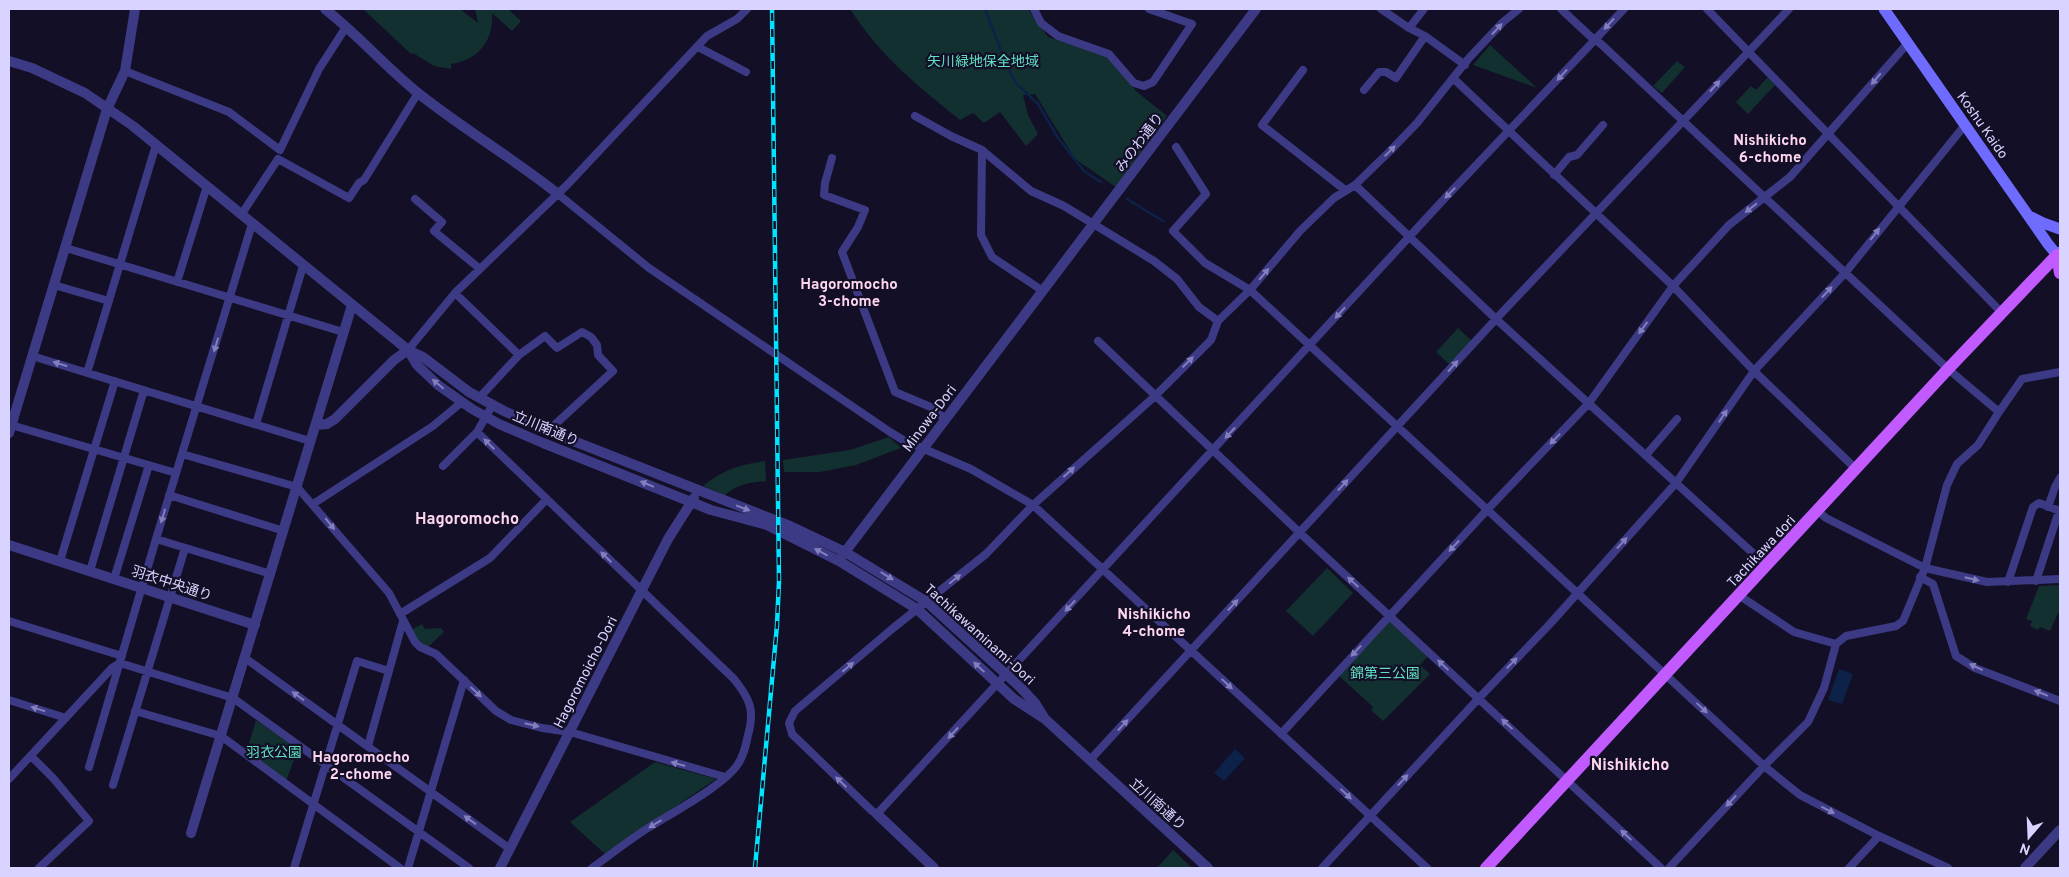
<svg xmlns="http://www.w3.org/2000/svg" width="2069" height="877" viewBox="0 0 2069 877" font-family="Overpass,'Noto Sans JP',sans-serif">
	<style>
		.green { fill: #12302f }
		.water { fill: #0c2248 }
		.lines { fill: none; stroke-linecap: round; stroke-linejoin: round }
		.stream { stroke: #0c2248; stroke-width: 2.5 }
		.minor { stroke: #3d3a85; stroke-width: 8 }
		.tertiary { stroke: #3d3a85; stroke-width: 10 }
		.secondary { stroke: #6f6bff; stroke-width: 11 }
		.primary { stroke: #c25bff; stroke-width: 12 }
		.rail-casing { stroke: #00e5ff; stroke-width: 4.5 }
		.rail { stroke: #130f26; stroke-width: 2.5; stroke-dasharray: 8; stroke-linecap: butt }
		.oneway { fill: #837fbc }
		.labels { text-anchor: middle; stroke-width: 4.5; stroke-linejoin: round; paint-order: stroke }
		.park-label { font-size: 14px; fill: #5fe0c0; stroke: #130f26 }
		.street-label { font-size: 14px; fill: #d9d4ff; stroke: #130f26 }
		.neighbourhood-label { font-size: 15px; font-weight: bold; fill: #ffd6f0; stroke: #130f26 }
		.quarter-label { font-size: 16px; font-weight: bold; fill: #ffd6f0; stroke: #130f26 }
	</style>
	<rect width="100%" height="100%" fill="#130f26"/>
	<path class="green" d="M363,9H460L478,23L475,9H508L521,21L512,31L492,13C494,41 478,60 451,64V69L434,66L413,53L411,54Z
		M850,9H1028L1048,37L1106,56L1136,91L1167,116L1116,187L1075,159L1035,94L1023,95L1028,115L1038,134L1026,146L1000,112L984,123L973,113L960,120C917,85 881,57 850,9Z
		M1490,45L1537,88L1473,65Z
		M1677,61L1685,67L1662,93L1653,86Z
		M1768,77L1775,85L1748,114L1736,102L1751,86L1756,90Z
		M1458,328L1472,341L1450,365L1436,352Z
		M889,437L901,448L856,465L820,472H784L783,460L850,450Z
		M765,461L766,481C750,482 737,484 725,495L703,486C724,469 739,465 765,461Z
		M1327,568L1353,593L1313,636L1286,611Z
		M2060,585V609L2050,631L2040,627L2038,630L2030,626L2032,621L2026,619L2039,586Z
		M1389,620L1429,655L1420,665L1430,674L1383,721L1371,710L1373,707L1338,675Z
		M422,624L425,629L441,628L444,632L428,647L419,643L411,630Z
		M256,720L298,749L286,781L247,751Z
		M655,762L716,779L605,854L570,822Z
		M1173,850L1192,868H1157Z"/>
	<path class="water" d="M1839,669L1853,674L1842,704L1828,700Z
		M1235,749L1245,758L1224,781L1214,773Z"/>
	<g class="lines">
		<path class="stream" d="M985,9L1007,66L1016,83L1038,104L1058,138L1084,171L1101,182
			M1127,199L1163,221"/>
		<path class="minor" d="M1034,9L1041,23L1058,36L1109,54L1134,83L1144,86L1153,82L1192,24L1149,9
			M1381,9L1409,28
			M1424,9L1409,28L1425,36L1465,65
			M1519,9L1503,22L1469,58L1417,123L1391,150L1355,185L1334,198L1300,231L1250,290L1218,321L1211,340L1154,397L1033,505L986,554L892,629L795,711L789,723L792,734L872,811L877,814L1445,198L1624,9
			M1561,9L1590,36L1601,44L1948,369L1999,412L2022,379L2060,372
			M1707,9L2002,313
			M698,47L746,72
			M1303,70L1262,125L1345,190
			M125,71L229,112L280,150L319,69L346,27
			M1454,79L1673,286L1754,371L1857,470
			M1364,90L1379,72H1386L1396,78L1425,36
			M915,116L951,136L982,150L1031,191L1064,206L1154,261L1177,279L1199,307L1218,321
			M1176,147L1206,194L1173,231L1205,263L1250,290L1764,766L1800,795L1879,836L1948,868
			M982,150L981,235L992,257L1043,291
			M832,158L825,183L824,195L865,210L858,227L842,252L895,392L933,408L945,419
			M1554,175L1569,157L1577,155L1603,125
			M1355,185L1496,319L1767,566
			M558,194L649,268L890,432L903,440L971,469L1033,505L1427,868
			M415,199L442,222L434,231L480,269
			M241,215L278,159L349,198L359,183L364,180L418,93
			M66,248L343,332
			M177,282L207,186
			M54,285L109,301
			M455,293L519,355
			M1098,341L1300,533L1661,868
			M408,350L455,293L568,184L707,36L737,19L747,9
			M32,356L310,441
			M87,373L156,145
			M479,398L519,355L545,336L557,348L582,332L591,337L597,345L598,355L613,371L548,431
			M256,424L303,266
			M11,425L176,473
			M477,432L734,679C750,699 755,710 748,735C746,745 744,755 738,764C725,785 670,814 648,828C629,840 610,855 592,868
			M182,454L297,487L389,593L415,642L420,647L436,654L496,711L511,720L542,728L570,732L725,777
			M1646,455L1677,419
			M443,466L477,432L492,406
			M169,495L284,531
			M313,504L433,426L462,402
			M2048,507L2055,487L2060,478
			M1818,511L1826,518L1925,568L1987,582L2060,579
			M156,539L271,574
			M60,561L115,381
			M90,571L144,390
			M1920,577L1933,584L1956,656L1975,668L2060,701
			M114,579L149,465
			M2036,581L2059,511
			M2008,582L2033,507L2039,503L2060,511
			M1740,596L1794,632L1836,644
			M400,614L490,558L546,500
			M9,621L122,656
			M245,658L510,849
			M9,700L66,718
			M135,711L221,736L400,868
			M1281,734L1487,510L1589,403L1673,286L1729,225L1790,177L1908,43
			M368,746L403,621
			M31,756L53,778L89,821L39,868
			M1090,760L1496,319L1789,9
			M89,767L156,539L252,224
			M9,779L112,668L120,663L233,698L469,868
			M113,785L185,548
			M294,868L357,661L389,671
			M408,868L464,680
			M1322,868L1479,698L1549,625L1676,483L1754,371L1845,273L1965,125
			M1669,868L1764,766L1808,722L1824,688L1836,644L1846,636L1896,626L1903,621L1925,568L1947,485L1957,464L1978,445L1999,412
			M1849,868L1879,836"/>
		<path class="tertiary" d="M325,9C358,35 386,67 418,93C463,129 513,158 558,194
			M9,61L32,68L85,93L133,126L408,350L423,357L469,392L504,411L548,431L790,526L845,552L927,602L1022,689L1035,703L1045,719
			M408,350L417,365L438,385L472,409L499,424L543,443L711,510L767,525L839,561L917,609L1014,699L1045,719L1208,868
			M316,425L327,424L335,419L394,360L408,350
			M9,433L107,109L125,71L135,9
			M9,545L255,625
			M842,556L1256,9
			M877,814L934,868
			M191,833L352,305
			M500,868L668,539L694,498
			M2025,868L2060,830"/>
		<path class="secondary" d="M1884,9L2048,244L2057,255L2060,252
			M2031,217L2043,223L2060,229"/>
		<path class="primary" d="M2057,255L2060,273
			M1486,868L1948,369L2057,255"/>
		<defs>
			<path id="rail" d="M755,868L777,625L779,581L772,9"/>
		</defs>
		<use href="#rail" class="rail-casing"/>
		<use href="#rail" class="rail"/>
	</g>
	<defs><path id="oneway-solid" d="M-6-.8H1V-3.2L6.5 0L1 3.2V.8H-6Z" transform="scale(1.25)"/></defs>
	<g class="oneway">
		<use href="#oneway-solid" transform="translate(1609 24) rotate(133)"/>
		<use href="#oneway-solid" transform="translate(1497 29) rotate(-47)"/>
		<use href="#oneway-solid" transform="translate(1562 75) rotate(133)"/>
		<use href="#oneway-solid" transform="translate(1876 79) rotate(130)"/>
		<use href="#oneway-solid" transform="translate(1715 86) rotate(-47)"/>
		<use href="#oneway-solid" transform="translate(1390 151) rotate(-45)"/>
		<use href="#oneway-solid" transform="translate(1450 193) rotate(134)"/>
		<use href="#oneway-solid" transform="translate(1751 208) rotate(142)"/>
		<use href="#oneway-solid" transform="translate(1875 234) rotate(-52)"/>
		<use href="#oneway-solid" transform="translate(1264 274) rotate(-50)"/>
		<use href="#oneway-solid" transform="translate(1827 292) rotate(-47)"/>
		<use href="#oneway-solid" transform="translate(1340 313) rotate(132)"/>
		<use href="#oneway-solid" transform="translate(1643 328) rotate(126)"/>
		<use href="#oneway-solid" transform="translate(216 345) rotate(107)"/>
		<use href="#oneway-solid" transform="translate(1188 362) rotate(-44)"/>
		<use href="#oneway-solid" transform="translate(60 364) rotate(-163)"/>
		<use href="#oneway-solid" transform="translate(1453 366) rotate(-48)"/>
		<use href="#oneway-solid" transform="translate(438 384) rotate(-140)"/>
		<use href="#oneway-solid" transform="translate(1723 416) rotate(-56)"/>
		<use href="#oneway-solid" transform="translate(1230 433) rotate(133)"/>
		<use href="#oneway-solid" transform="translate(1555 439) rotate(134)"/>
		<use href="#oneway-solid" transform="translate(489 444) rotate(-135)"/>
		<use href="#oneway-solid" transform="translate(1069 472) rotate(-42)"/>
		<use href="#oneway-solid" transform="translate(647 484) rotate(-158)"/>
		<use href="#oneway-solid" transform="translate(1343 485) rotate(-47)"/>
		<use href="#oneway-solid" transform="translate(743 508) rotate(21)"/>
		<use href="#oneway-solid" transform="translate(163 516) rotate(107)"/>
		<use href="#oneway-solid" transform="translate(330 524) rotate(51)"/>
		<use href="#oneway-solid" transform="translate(1622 543) rotate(-47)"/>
		<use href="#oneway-solid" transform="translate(1454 546) rotate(133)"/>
		<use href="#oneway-solid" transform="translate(821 552) rotate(-152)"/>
		<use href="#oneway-solid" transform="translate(606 557) rotate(-136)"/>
		<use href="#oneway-solid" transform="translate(887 576) rotate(32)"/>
		<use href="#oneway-solid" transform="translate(955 579) rotate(-39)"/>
		<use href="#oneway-solid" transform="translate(1972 579) rotate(13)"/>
		<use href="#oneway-solid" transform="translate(1353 582) rotate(-137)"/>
		<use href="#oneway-solid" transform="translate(1233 605) rotate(-47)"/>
		<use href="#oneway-solid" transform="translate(1070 606) rotate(133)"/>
		<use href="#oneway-solid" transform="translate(1356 651) rotate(133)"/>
		<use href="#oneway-solid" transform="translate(1512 663) rotate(-46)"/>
		<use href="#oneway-solid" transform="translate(1443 665) rotate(-137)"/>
		<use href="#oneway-solid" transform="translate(848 667) rotate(-40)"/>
		<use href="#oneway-solid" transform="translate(979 667) rotate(-137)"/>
		<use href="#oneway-solid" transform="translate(1976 667) rotate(-155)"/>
		<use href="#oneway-solid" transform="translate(1227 684) rotate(43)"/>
		<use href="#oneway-solid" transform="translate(476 692) rotate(43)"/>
		<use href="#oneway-solid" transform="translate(2041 693) rotate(-158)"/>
		<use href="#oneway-solid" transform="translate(298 696) rotate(-144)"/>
		<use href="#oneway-solid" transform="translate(1702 708) rotate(43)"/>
		<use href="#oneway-solid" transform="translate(38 709) rotate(-163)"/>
		<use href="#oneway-solid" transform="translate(1507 724) rotate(-137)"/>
		<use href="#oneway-solid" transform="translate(532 725) rotate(13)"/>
		<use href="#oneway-solid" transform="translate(1123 725) rotate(-47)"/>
		<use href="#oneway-solid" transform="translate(953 733) rotate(133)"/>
		<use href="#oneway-solid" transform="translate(678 764) rotate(-164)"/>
		<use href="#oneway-solid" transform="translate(1403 780) rotate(-47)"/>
		<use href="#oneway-solid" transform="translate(841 782) rotate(-136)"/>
		<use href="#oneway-solid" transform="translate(1346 794) rotate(43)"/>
		<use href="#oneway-solid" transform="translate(1731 801) rotate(133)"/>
		<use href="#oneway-solid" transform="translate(1828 810) rotate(27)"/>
		<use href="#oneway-solid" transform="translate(470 820) rotate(-144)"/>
		<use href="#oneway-solid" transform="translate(655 824) rotate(149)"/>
		<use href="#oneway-solid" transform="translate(1626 835) rotate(-137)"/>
	</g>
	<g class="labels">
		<g class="park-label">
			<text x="983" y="66">矢川緑地保全地域</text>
			<text x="1385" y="678">錦第三公園</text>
			<text x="274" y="757">羽衣公園</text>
		</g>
		<g class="street-label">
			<text transform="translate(1983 125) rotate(55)" y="5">Koshu Kaido</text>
			<text transform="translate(1139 142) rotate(-53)" y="5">みのわ通り</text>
			<text transform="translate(929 418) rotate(-53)" y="5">Minowa-Dori</text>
			<text transform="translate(546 428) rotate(23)" y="5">立川南通り</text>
			<text transform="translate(1761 551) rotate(-47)" y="5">Tachikawa dori</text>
			<text transform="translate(172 583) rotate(18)" y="5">羽衣中央通り</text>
			<text transform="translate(980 634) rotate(42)" y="5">Tachikawaminami-Dori</text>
			<text transform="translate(585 672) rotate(-63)" y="5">Hagoromoicho-Dori</text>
			<text transform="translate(1158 804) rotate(42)" y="5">立川南通り</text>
		</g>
		<g class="neighbourhood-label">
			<text x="1770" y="145">Nishikicho<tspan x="1770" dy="17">6-chome</tspan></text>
			<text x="849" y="289">Hagoromocho<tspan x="849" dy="17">3-chome</tspan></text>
			<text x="1154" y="619">Nishikicho<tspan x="1154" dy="17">4-chome</tspan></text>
			<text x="361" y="762">Hagoromocho<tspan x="361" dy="17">2-chome</tspan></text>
		</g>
		<g class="quarter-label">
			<text x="467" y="524">Hagoromocho</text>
			<text x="1630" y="770">Nishikicho</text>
		</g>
	</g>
	<rect width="2069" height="877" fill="none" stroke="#d9d4ff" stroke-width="20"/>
	<g transform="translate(2029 837) rotate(199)" stroke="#130f26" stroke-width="4" paint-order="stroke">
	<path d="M0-4L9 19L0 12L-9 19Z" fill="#d9d4ff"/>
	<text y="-8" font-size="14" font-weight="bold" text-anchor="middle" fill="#d9d4ff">N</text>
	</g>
</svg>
